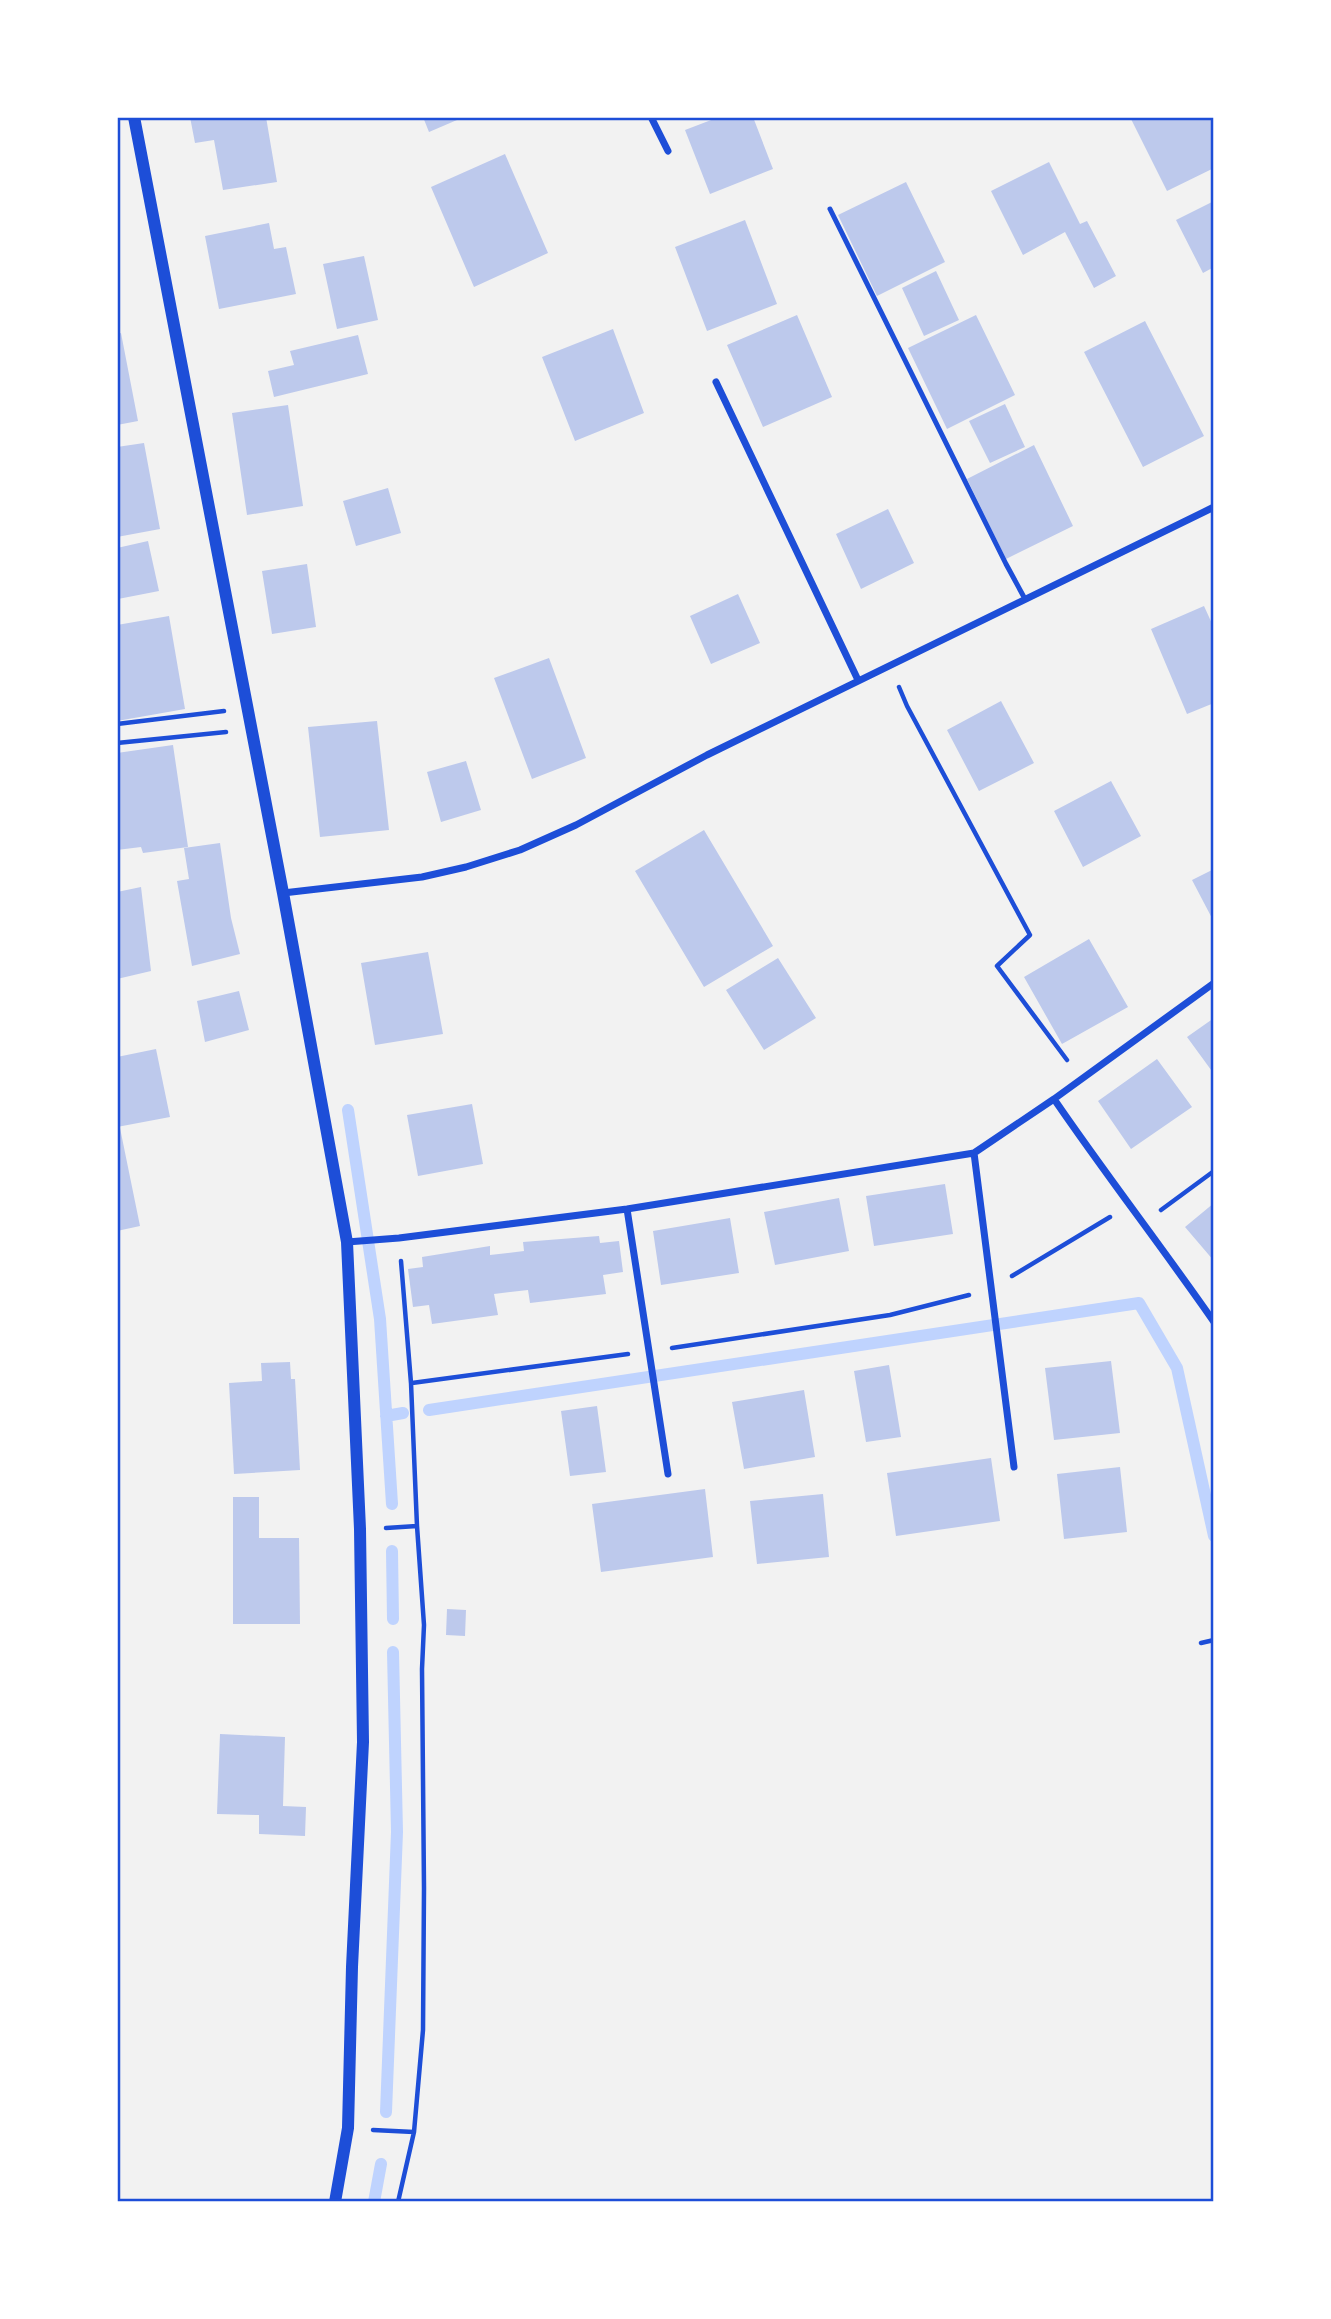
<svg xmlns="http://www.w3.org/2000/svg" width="1331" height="2319" viewBox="0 0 1331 2319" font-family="Roboto,sans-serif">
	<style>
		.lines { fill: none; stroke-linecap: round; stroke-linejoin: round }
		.stream { stroke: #bfd3fe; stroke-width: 12 }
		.building { fill: #bdc9ec }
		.path { stroke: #1d4ed8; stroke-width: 4.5 }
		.service { stroke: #1d4ed8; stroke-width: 5 }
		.minor { stroke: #1d4ed8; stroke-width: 7 }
		.tertiary { stroke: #1d4ed8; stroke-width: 12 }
		.neatline { fill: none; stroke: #1d4ed8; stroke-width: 2.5 }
	</style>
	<rect width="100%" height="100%" fill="#f2f2f2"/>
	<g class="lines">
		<path class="stream" d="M348,1110L380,1319L392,1504
			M429,1410L1139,1303L1177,1368L1214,1536
			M386,1416L403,1413
			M392,1551L393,1619
			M386,2112L397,1832L393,1652
			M374,2202L381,2164"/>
	</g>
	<path class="building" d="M190,117H266L277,182L223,190L214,140L195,143Z
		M423,117H464L429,132Z
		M719,117H753L773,169L710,194L685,130Z
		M1130,117H1211L1214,123V168L1167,191Z
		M505,154L548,253L474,287L431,187Z
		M1049,162L1080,224L1087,221L1116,276L1094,288L1065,232L1023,255L991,191Z
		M906,182L945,262L877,296L838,215Z
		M1214,201V267L1203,273L1176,220Z
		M745,220L777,304L707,331L675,247Z
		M269,223L274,249L286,247L296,294L219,309L205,236Z
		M364,256L378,320L337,329L323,264Z
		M936,271L959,320L924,336L902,288Z
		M797,315L832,397L763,427L727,345Z
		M976,315L1015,395L947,429L908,348Z
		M1145,321L1204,436L1143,467L1084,352Z
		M613,329L644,413L575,441L542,357Z
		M121,333L138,421L117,425V334Z
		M358,335L368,374L274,397L268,371L294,365L290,351Z
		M1005,404L1025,447L990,463L969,421Z
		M288,405L303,506L247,515L232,413Z
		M144,443L160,529L117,537V447Z
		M1034,445L1073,526L1006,559L967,479Z
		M388,488L401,533L356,546L343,501Z
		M888,509L914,563L861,589L836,534Z
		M148,541L159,591L118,599L117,548Z
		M307,564L316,627L272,634L262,571Z
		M738,594L760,643L711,664L690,616Z
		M1204,606L1214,628V703L1187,714L1151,629Z
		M169,616L185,709L117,721V625Z
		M549,658L586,758L532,779L494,678Z
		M1001,701L1034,763L979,791L947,730Z
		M377,721L389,830L320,837L308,727Z
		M173,745L188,847L143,853L141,847L117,850V753Z
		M466,761L481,810L441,822L427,772Z
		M1111,781L1141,836L1083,867L1054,811Z
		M704,830L773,946L704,987L635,871Z
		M220,843L231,918L240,954L192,966L177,881L189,879L184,848Z
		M1214,869V922L1192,880Z
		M141,887L151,971L117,979V892Z
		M1089,939L1128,1007L1062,1044L1024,977Z
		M428,952L443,1034L375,1045L361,963Z
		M778,958L816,1018L764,1050L726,990Z
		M239,991L249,1030L205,1042L197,1001Z
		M1214,1018V1074L1187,1037Z
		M156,1049L170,1117L117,1127V1057Z
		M1157,1059L1192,1107L1131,1149L1098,1101Z
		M472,1104L483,1164L418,1176L407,1115Z
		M117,1128H120L140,1226L117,1231Z
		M945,1184L953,1234L874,1246L866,1196Z
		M839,1198L849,1251L775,1265L764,1212Z
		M1214,1203V1261L1185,1227Z
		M730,1218L739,1273L661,1285L653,1231Z
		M599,1236L600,1243L619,1241L623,1272L603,1275L606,1294L530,1303L528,1290L494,1294L498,1315L432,1324L429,1305L413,1307L408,1269L423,1267L422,1257L490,1246V1255L524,1251L523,1242Z
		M1111,1361L1120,1433L1054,1440L1045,1368Z
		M290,1362L291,1379H295L300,1470L234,1474L229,1383L262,1381L261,1363Z
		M889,1365L901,1437L866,1442L854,1371Z
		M804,1390L815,1457L744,1469L732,1402Z
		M597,1406L606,1472L570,1476L561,1411Z
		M991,1458L1000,1521L896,1536L887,1473Z
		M1120,1467L1127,1532L1064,1539L1057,1474Z
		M705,1489L713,1557L601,1572L592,1504Z
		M823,1494L829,1557L757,1564L750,1501Z
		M233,1497H259V1538H299L300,1624H233Z
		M447,1609L466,1610L465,1636L446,1635Z
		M220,1734L285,1737L283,1806L306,1807L305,1836L259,1834V1815L217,1814Z"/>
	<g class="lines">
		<path class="path" d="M899,687L907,706L1030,935L997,966L1067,1060
			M117,724L224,711
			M117,743L226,732
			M1161,1210L1214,1171
			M1012,1276L1110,1217
			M672,1348L890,1315L969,1295
			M1214,1372V1385
			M412,1383L628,1354
			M386,1528L417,1526
			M1201,1643L1214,1640
			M373,2130L414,2132
			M398,2202L414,2132L423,2030L424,1888L422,1669L424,1625L417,1526L411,1383L401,1261"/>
		<path class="service" d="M830,209L1006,564L1025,599"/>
		<path class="minor" d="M651,117L668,151
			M716,382L858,680
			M283,893L422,877L466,867L520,850L576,825L707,755L1214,507
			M1054,1099C1106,1175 1162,1247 1214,1322
			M974,1153L1014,1467
			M627,1209L668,1474
			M347,1242L399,1238L627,1209L974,1153L1054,1099L1214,983"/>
		<path class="tertiary" d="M134,117L283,893L347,1242L360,1529L363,1742L352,1967L348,2128L335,2202"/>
	</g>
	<rect width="1331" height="2319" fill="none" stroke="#ffffff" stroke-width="238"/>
	<rect x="119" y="119" width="1093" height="2081" class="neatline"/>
</svg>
